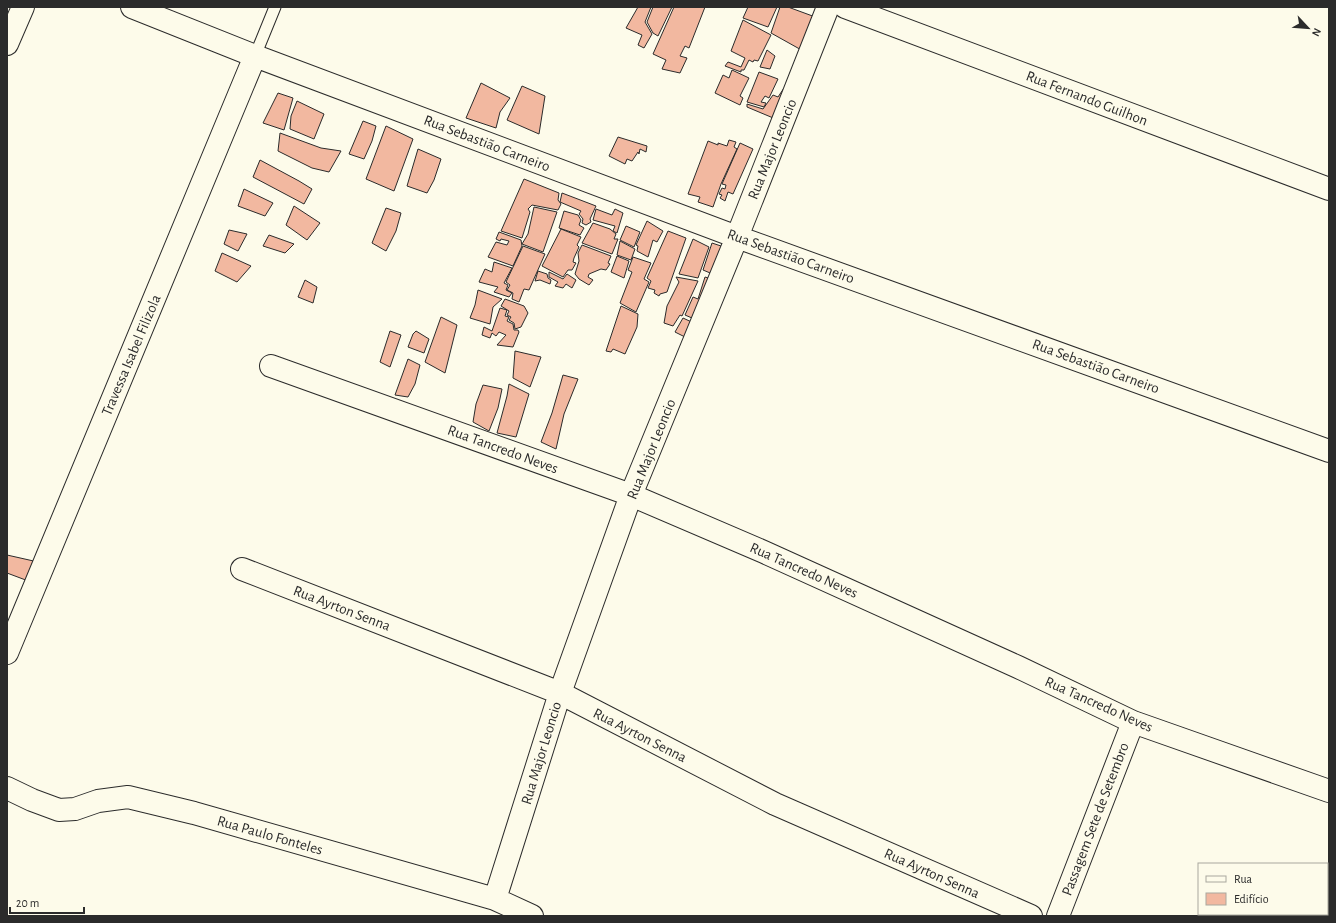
<svg xmlns="http://www.w3.org/2000/svg" width="1336" height="923" viewBox="0 0 1336 923" font-family="'Alegreya Sans',sans-serif">
	<style>
		.building { fill: #f2b8a0; stroke: #2b2b2b }
		.lines { fill: none; stroke-linecap: round; stroke-linejoin: round }
		.lane-casing { stroke: #2b2b2b; stroke-width: 13 }
		.street-casing { stroke: #2b2b2b; stroke-width: 24 }
		.lane { stroke: #fdfbea; stroke-width: 11 }
		.street { stroke: #fdfbea; stroke-width: 22 }
		.labels { text-anchor: middle; stroke-width: 3; stroke-linejoin: round; paint-order: stroke }
		.street-label { font-size: 15px; fill: #2b2b2b; stroke: #fdfbea }
	</style>
	<rect width="100%" height="100%" fill="#fdfbea"/>
	<path class="building" d="M638,7H651L645,22L652,34L644,48L638,45L642,35L626,28Z
		M653,7H672L658,36L653,33L647,22Z
		M674,7H705L689,48L685,46L680,56L687,58L680,73L662,69L666,60L653,54Z
		M748,7H777L768,27L743,18Z
		M780,7H788L818,18L805,52L771,33Z
		M743,20L771,35L758,61L754,60L753,62L749,60L744,70H741V72L725,66L728,62L741,67L745,58L731,51Z
		M767,50L775,56L770,69L760,67Z
		M732,70L749,78L740,96L743,98L740,105L715,93L723,75L729,78Z
		M759,72L778,79L769,98L765,96L761,102L766,103L764,107L747,102Z
		M481,83L510,98L500,112L496,128L466,118Z
		M522,86L545,96L539,134L507,120Z
		M784,88L790,91L778,120L747,107V104L763,109L773,95L778,97Z
		M278,93L293,98L284,130L263,123Z
		M297,101L324,114L314,139L290,129L291,116Z
		M363,121L376,126L372,141L364,159L349,154Z
		M386,126L413,139L394,191L366,179Z
		M280,133L321,148L341,151L329,172L312,168L278,151Z
		M618,137L647,146L646,152L640,149L639,154L638,152L632,161L627,159L625,164L609,156Z
		M729,140L736,142L734,147L737,149L721,184L713,207L698,202L700,197L688,194L708,141L718,145V143L727,146Z
		M740,143L753,149L733,194L728,192L725,201L720,198L722,195L719,194L722,188L725,189L726,185L722,184Z
		M418,149L441,159L434,180L427,193L407,186Z
		M260,160L299,181L312,189L304,204L253,177Z
		M524,179L559,193L558,200L561,204L558,210L532,205L528,209L530,212L522,238L501,231Z
		M244,189L273,203L265,216L238,206Z
		M562,193L596,206L590,219L591,222L586,225L582,223L583,219L579,214L581,211L560,202Z
		M294,206L320,223L307,240L286,225Z
		M534,207L557,212L543,252L522,244L528,234Z
		M386,208L401,213L396,231L386,251L372,243Z
		M596,209L612,215L615,209L623,213L617,233L613,231L615,226L593,220Z
		M564,211L578,215L581,220L579,225L584,228L580,235L559,228Z
		M647,221L663,231L657,242L653,240L648,257L637,251L638,246L636,245Z
		M593,223L610,229L616,234L614,239H618L612,254L582,243Z
		M626,226L640,232L634,247L620,240Z
		M561,229L581,237L577,245L579,247L574,258L573,262L576,263L572,270H568L563,277L542,266Z
		M229,230L247,234L238,251L224,244Z
		M668,231L686,238L667,292L660,294L659,296L654,293L655,290L648,288L651,281L647,278Z
		M499,232L521,240L522,246L513,266L488,257L496,242L507,245L509,241L501,239L500,241L496,239Z
		M269,235L294,244L285,253L263,246Z
		M693,239L709,247L698,278L679,274Z
		M620,241L635,249L631,260L617,255Z
		M712,243L727,248L715,275L703,270Z
		M582,245L611,256L608,263L610,264L606,270L601,269L589,274L588,277L593,280L589,285L579,279L575,274L579,261L578,253Z
		M523,246L545,254L529,290L524,289L519,302L512,299L513,293L507,290L510,285L506,282Z
		M222,253L251,266L237,282L215,271Z
		M617,256L629,261L624,278L611,272Z
		M633,257L651,263L644,279L649,282L636,312L620,303L632,272L628,270Z
		M494,262L512,268L504,283L508,285L506,290L512,293L509,297L494,292L498,287L479,282L485,269L492,272Z
		M538,271L547,274L548,278L551,280L550,284L540,280L535,281Z
		M549,272L563,279L567,274L576,280L572,288L566,284L563,288L555,286L558,282L549,277Z
		M676,277L698,281L682,316L680,315L673,326L664,323L667,306L679,282Z
		M705,277L715,280L699,321L685,315L693,297L698,299Z
		M305,280L317,287L313,303L298,297Z
		M478,290L502,299L493,307L490,324L470,318L475,305Z
		M505,299L524,306L528,313L521,327L515,329L514,323L509,320L511,317L507,315L509,311L501,306Z
		M621,306L638,314L637,327L625,354L613,349L611,352L606,351Z
		M500,308L507,310L505,316L509,317L507,321L513,324L514,330H518L519,332L513,347L497,345L506,335L499,332L496,336L492,333L490,338L482,335L484,327L492,331Z
		M441,317L457,325L445,373L425,362Z
		M683,318L698,325L691,340L675,332Z
		M390,331L401,335L390,367L380,362Z
		M416,331L429,339L424,353L408,347L413,334Z
		M515,351L541,357L530,387L513,378Z
		M408,359L420,365L415,384L408,397L395,395Z
		M563,375L578,379L564,414L556,449L541,442L552,413Z
		M509,384L529,394L516,437L497,433L507,396Z
		M483,385L502,389L498,408L489,431L473,422L476,404Z
		M7,555L38,562L31,582L7,573Z"/>
	<g class="lines">
		<defs>
			<path id="lane" d="M255,56L275,7"/>
			<path id="street" d="M132,7L255,56L737,237L1329,451
				M845,7L1329,189
				M7,44L23,7
				M271,366L631,495L764,552L1018,667L1133,722L1329,791
				M242,569L560,693L775,804L1031,916
				M7,653L255,56
				M7,788L32,800L59,810L75,809L98,801L128,797L194,813L495,899L532,916
				M495,899L560,693L631,495L737,237L828,7
				M1058,916L1133,722"/>
		</defs>
		<use href="#lane" class="lane-casing"/>
		<use href="#street" class="street-casing"/>
		<use href="#lane" class="lane"/>
		<use href="#street" class="street"/>
	</g>
	<g class="labels">
		<g class="street-label">
			<text transform="translate(1087 98) rotate(21)" y="5">Rua Fernando Guilhon</text>
			<text transform="translate(487 143) rotate(21)" y="5">Rua Sebastião Carneiro</text>
			<text transform="translate(772 149) rotate(-68)" y="5">Rua Major Leoncio</text>
			<text transform="translate(791 256) rotate(20)" y="5">Rua Sebastião Carneiro</text>
			<text transform="translate(131 355) rotate(-67)" y="5">Travessa Isabel Filizola</text>
			<text transform="translate(1096 366) rotate(20)" y="5">Rua Sebastião Carneiro</text>
			<text transform="translate(503 449) rotate(20)" y="5">Rua Tancredo Neves</text>
			<text transform="translate(651 449) rotate(-68)" y="5">Rua Major Leoncio</text>
			<text transform="translate(804 570) rotate(24)" y="5">Rua Tancredo Neves</text>
			<text transform="translate(342 608) rotate(21)" y="5">Rua Ayrton Senna</text>
			<text transform="translate(1099 704) rotate(24)" y="5">Rua Tancredo Neves</text>
			<text transform="translate(640 735) rotate(27)" y="5">Rua Ayrton Senna</text>
			<text transform="translate(541 753) rotate(-73)" y="5">Rua Major Leoncio</text>
			<text transform="translate(1095 819) rotate(-69)" y="5">Passagem Sete de Setembro</text>
			<text transform="translate(270 835) rotate(16)" y="5">Rua Paulo Fonteles</text>
			<text transform="translate(932 873) rotate(24)" y="5">Rua Ayrton Senna</text>
		</g>
	</g>
	<rect width="1336" height="923" fill="none" stroke="#2b2b2b" stroke-width="16"/>
	<rect x="1198" y="863" width="130" height="52" fill="#fdfbea" stroke="#a9a89e"/>
	<rect x="1206" y="876" width="20" height="6" fill="#fdfbea" stroke="#a9a89e"/>
	<text x="1234" y="883" font-size="12" fill="#2b2b2b">Rua</text>
	<rect x="1206" y="893" width="20" height="12" fill="#f2b8a0" stroke="#a9a89e"/>
	<text x="1234" y="903" font-size="12" fill="#2b2b2b">Edifício</text>
	<g transform="translate(1308 28) rotate(116)" stroke="#fdfbea" stroke-width="3" paint-order="stroke">
	<path d="M0-3L7 15L0 10L-7 15Z" fill="#2b2b2b"/>
	<text y="-6" font-size="11" font-weight="bold" text-anchor="middle" fill="#2b2b2b">N</text>
	</g>
	<path d="M10 907v6h74v-6" fill="none" stroke="#2b2b2b" stroke-width="2"/>
	<text x="16" y="907" font-size="12" fill="#2b2b2b" stroke="#fdfbea" stroke-width="3" paint-order="stroke">20 m</text>
</svg>
